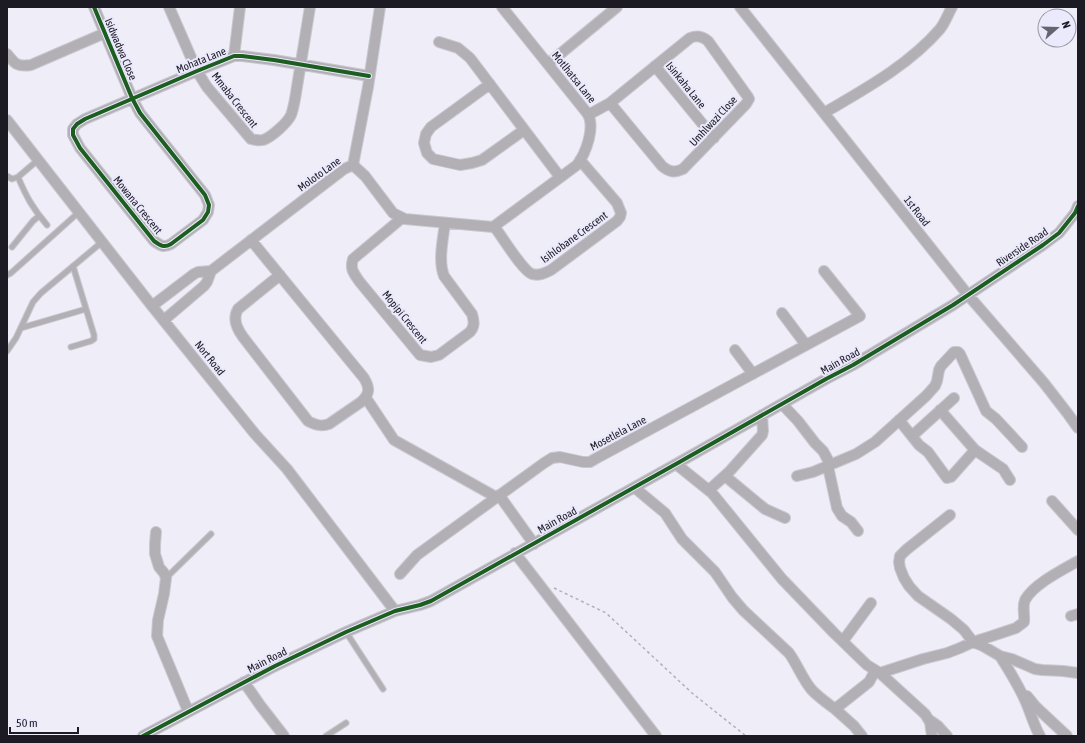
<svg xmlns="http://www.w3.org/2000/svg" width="1085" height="743" viewBox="0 0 1085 743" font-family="'Asap Condensed',sans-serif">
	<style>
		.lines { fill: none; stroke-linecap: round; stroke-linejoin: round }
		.lane-casing { stroke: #c9c8d1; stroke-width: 7 }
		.street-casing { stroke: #c9c8d1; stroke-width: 12 }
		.path { stroke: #b2b1b7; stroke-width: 1.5; stroke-dasharray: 3 3; stroke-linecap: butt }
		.lane { stroke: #b2b0b4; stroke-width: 5 }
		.street { stroke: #b2b0b4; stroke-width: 10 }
		.cycleway-casing { stroke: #ebe9fc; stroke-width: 6 }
		.cycleway { stroke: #1b5e20; stroke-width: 4 }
		.labels { text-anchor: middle; stroke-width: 4; stroke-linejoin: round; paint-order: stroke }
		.street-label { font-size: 11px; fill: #1c1b23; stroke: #ebe9fc }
	</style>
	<rect width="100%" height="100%" fill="#eeedf8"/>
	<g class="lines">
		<defs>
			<path id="lane" d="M7,176L12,179L18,177L38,160
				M18,177C26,196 33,209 47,225
				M12,247L33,221L39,216
				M7,275L11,273L79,212
				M21,328L86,309
				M71,347L91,341L94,339V335L73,266
				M7,351L16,338L33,302L41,293L102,242
				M166,578L211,534
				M346,632L383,689
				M326,736L346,723"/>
			<path id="street" d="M94,7L132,98L140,113L205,195L209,205L208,212L203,220L171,244C164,248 161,246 154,241L80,148L73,135V129L77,124L85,119L197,71L234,56H242L274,60L369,76
				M169,7L197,71L207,87L251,139C255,140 259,141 263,140C272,137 288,122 291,115C293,110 294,104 295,99L310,7
				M740,7L968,295L1044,383L1068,414L1078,428
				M439,42L458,48L470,58L560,177
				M7,54C15,64 17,67 31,65L105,33
				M234,56L240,7
				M548,64L617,7
				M655,66L714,138
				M490,84L431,127L426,134L424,143L427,153L433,159L460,165L472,163L482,160L524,130
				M824,113C865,89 909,65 940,29C945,23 948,14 952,7
				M588,115L610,103L690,38C697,35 702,36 708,41L748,97L749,99L746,104L683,169C674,173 669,172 662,166L610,103
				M7,120L152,306L255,434L287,469L395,611
				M353,165L365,176L393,213L405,219L493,227
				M353,165L368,87L380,7
				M402,218L353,259C350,269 353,272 359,281L420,355L431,357L439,355L470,332C475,326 474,321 472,314L444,276C438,261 443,239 445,223
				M493,227L577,165C586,153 596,126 587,113L502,7
				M493,227L496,229C503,238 523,271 532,274C539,276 545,273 551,270L617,221L620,217L621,213L617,203L580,160
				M251,240L364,378C370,388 370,394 361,402L329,424C321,427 315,425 308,421L243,337C237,329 232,319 238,309L280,275
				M211,271L344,169L353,165
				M152,306L194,274L198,272L211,271
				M782,313L806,345
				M164,320L204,286L207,282L211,271
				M735,350L753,374
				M366,398L394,440L496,497
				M782,404L798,421L815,443L823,451L828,460L829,471L837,508L842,516L851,522L858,531
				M940,410L975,450L1003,469L1010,480
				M899,420L919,445L928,452L947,478L951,477L975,450
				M912,436L954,398
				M676,464L712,493L782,579L834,633L867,665L880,673L925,714L930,722L932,736
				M725,476L765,509L785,518
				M797,476L813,472L856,454L875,442L926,396L935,386L937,381L939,370L941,366L954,352H958L960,354L986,411L996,419L1022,447
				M635,488L665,513L682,539L715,572L732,597L743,610L789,653C797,664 802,678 811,689C817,696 827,703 835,709L869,682L875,671
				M709,490L729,472L762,435L763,431L762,415
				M499,495L534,544
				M1052,501L1078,530
				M950,515L906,550L900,556L899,562L900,568L904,578L909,586L918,596L951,619L964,630L973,642L983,646L1000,656L1012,659L1035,669L1042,670L1063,671L1078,673
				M156,532L155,544V554L159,567L164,573L166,578L164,594L158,620L157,636L188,711
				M515,553L656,736
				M400,574L417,555L544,463L552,458L560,457L583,462H590L595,459L860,316L824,271
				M1071,616L1078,614
				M843,641L871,603
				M1000,656C1009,670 1017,683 1024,698C1030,710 1033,724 1040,736
				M880,673L923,659L947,653L960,648L973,642L989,637L1016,628L1024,622C1025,615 1022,607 1025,600C1034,584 1062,570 1078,561
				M244,682L260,705L284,736
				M1027,696L1036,707L1067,736
				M835,709L854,726L862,736
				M928,719L938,726L947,736
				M143,736L275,666L346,632L395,611L420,605L431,601L676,464L826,379L853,365L953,305L1043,245L1059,233L1075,213L1078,206"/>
		</defs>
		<use href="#lane" class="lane-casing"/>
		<use href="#street" class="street-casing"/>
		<path class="path" d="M554,588L606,613L692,693L746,736"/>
		<use href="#lane" class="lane"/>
		<use href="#street" class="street"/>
		<defs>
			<path id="cycleway" d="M94,7L132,98L140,113L205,195L209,205L208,212L203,220L171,244C164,248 161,246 154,241L80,148L73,135V129L77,124L85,119L197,71L234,56H242L274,60L369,76
				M143,736L275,666L346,632L395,611L420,605L431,601L676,464L826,379L853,365L953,305L1043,245L1059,233L1075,213L1078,206"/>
		</defs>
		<use href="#cycleway" class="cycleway-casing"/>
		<use href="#cycleway" class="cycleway"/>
	</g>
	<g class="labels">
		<g class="street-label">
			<text transform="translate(121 49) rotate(67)" y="4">Isidwadwa Close</text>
			<text transform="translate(201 60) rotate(-22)" y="4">Mohata Lane</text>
			<text transform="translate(574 77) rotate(51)" y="4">Motlhatsa Lane</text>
			<text transform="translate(686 85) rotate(51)" y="4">Isinkaha Lane</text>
			<text transform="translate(235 100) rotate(52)" y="4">Mmaba Crescent</text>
			<text transform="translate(713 121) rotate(-47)" y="4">Umhlwazi Close</text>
			<text transform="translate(319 174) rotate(-36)" y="4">Moloto Lane</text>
			<text transform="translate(138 205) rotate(51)" y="4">Mowana Crescent</text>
			<text transform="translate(917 211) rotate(52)" y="4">1st Road</text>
			<text transform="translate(574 237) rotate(-36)" y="4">Isihlobane Crescent</text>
			<text transform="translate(1022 247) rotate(-34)" y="4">Riverside Road</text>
			<text transform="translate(405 317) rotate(51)" y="4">Mopipi Crescent</text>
			<text transform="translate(210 358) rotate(51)" y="4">Nort Road</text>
			<text transform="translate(840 361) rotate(-29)" y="4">Main Road</text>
			<text transform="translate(618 433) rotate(-28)" y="4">Mosetlela Lane</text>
			<text transform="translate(557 520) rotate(-29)" y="4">Main Road</text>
			<text transform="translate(267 660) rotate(-27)" y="4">Main Road</text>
		</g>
	</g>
	<rect width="1085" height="743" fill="none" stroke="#1c1b23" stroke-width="16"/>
	<g transform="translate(1057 28) rotate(70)"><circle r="19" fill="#ebe9fc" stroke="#9897a5"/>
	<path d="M0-3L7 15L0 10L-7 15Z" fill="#66646e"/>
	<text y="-6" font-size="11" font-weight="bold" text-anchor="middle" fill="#1c1b23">N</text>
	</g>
	<path d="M10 727v6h68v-6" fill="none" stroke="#1c1b23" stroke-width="2"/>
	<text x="16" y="727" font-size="12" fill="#1c1b23" stroke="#ebe9fc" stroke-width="3" paint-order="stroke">50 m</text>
</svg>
